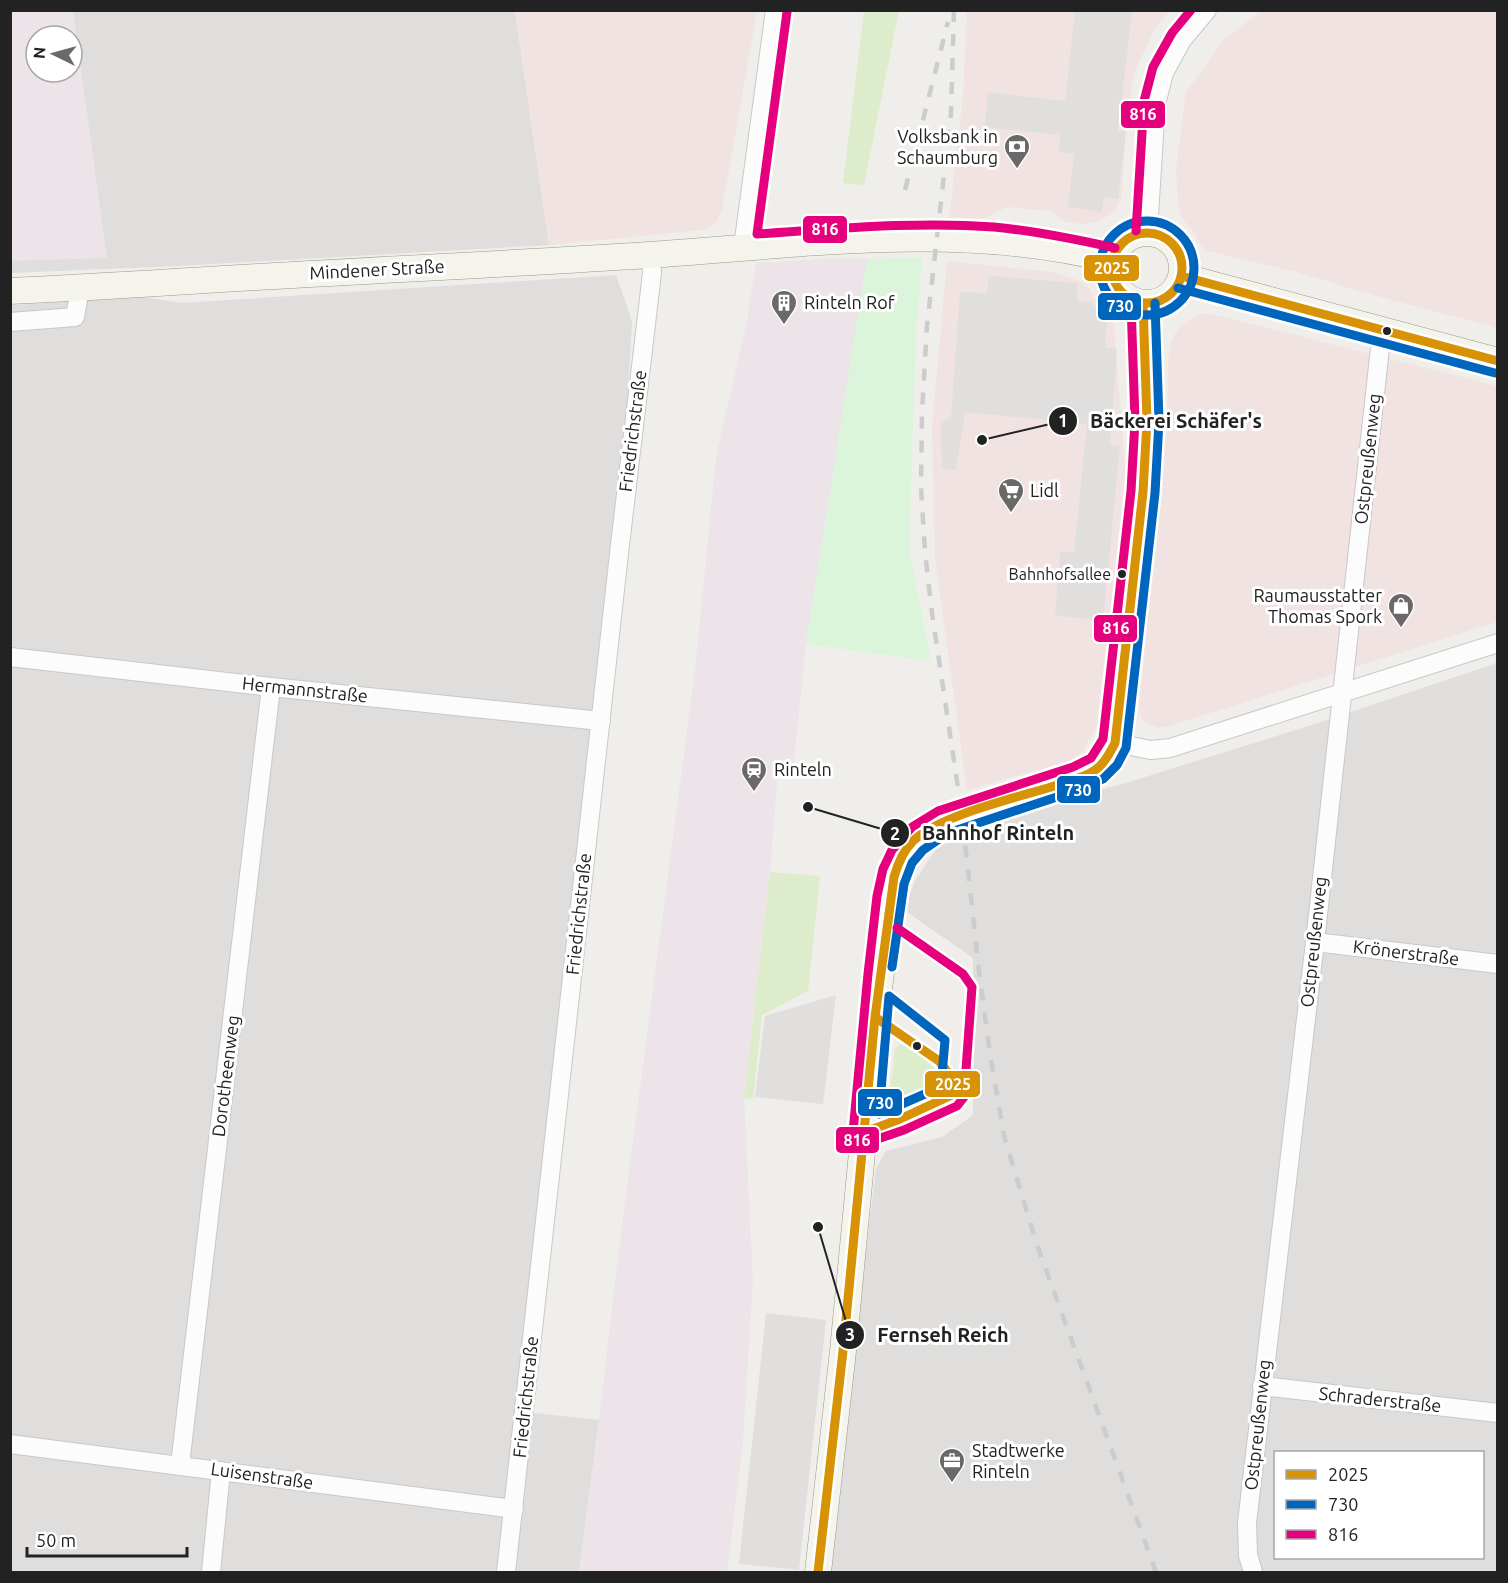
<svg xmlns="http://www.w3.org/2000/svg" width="1508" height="1583" viewBox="0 0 1508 1583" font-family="Ubuntu,sans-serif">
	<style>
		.residential { fill: #dfdedc; fill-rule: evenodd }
		.commercial { fill: #f1e3e1 }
		.industrial { fill: #ede4e9; fill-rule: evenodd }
		.grass { fill: #ddeccb }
		.park { fill: #daf5da }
		.parking { fill: #e0dfde }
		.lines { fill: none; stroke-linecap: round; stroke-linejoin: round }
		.street-casing { stroke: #c9c8c7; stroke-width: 20 }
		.secondary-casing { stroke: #999a82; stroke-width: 27 }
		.street { stroke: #fdfcfc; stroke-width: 18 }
		.secondary { stroke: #f4f4ed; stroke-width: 26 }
		.rail { stroke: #ccc; stroke-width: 4.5; stroke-dasharray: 12 12; stroke-linecap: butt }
		.bus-1-casing { stroke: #fff; stroke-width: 14 }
		.bus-2-casing { stroke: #fff; stroke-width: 14 }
		.bus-3-casing { stroke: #fff; stroke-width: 14 }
		.bus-1 { stroke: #d79205; stroke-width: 9 }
		.bus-2 { stroke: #0065bd; stroke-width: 9 }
		.bus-3 { stroke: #e5007d; stroke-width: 9 }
		.bus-dot { fill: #222; stroke: #fff; stroke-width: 2 }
		.labels { text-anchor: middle; stroke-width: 6; stroke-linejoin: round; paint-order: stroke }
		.bus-label { font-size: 16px; fill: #222; stroke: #fff; text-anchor: end }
		.poi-label { font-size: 18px; fill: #222; stroke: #fff; text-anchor: start }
		.street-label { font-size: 18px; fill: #222; stroke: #fff }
		.leader { fill: none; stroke: #222; stroke-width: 2 }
		.callout-dot { fill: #222; stroke: #fff; stroke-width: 2 }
		.mark-label { font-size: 18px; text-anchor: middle; font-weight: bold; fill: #fff }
		.callout-label { font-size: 20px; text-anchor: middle; font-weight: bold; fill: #222; stroke: #fff; stroke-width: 6; stroke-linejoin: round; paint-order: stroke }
		.line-badge { stroke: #fff; stroke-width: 2 }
		.badge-label { font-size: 16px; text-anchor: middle; font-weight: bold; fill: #fff }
	</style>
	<rect width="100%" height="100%" fill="#f0eeeb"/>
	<path class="residential" d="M10,11H515L549,245L178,266L11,273ZM36,36H72V72H36Z
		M616,275L632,321L620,545L525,1412L599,1420L579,1572H11V305L143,297L181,303Z
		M1497,663V1572H826L876,1169L886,1151L942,1137L973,1115V958L904,910L915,881L939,844L970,827L1129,782L1315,724ZM1276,1452H1482V1558H1276Z"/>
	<path class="commercial" d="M1263,10L1497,11V328L1362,292L1297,272L1207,251L1201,246L1197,237L1181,217L1178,206L1176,168L1186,92L1225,38Z
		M515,11H757L722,210L715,224L703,230L549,245Z
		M967,11H1170L1155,28L1135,71L1127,112L1121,199L1115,209L1108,216L1096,222L1082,224L1065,222L1050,211L1006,207L987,218L949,219L963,96Z
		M947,261L1052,272L1081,281L1089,288L1096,301L1110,316L1114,326L1125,466V490L1096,729L1081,753L1070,761L967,790L935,558L932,426Z
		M1198,314H1211L1497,386V622L1170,726L1158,728L1147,724L1141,718L1139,708L1167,421L1168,359L1171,341L1179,327Z"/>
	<path class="industrial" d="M10,11H73L107,258L11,261ZM36,36H72V72H36Z
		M823,259H867L806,644L793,772L778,771L770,872L744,1098L753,1279L743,1442L727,1572H579L599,1420L620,1240L695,670L716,457L747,321L756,263Z"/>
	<path class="grass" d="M864,11H899L864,185L843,183Z
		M770,872L820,876L808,991L762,1015L753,1099L744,1098Z
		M901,1044L926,1059L937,1074L932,1096L913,1104L898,1099L890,1091L895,1049Z"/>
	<path class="park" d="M922,258L916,333L909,549L931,661L806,644L867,259Z"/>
	<path class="parking" d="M1075,11H1132L1118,131L1126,132L1118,199L1104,197L1102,212L1068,207L1074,154L1059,152L1060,135L985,127L988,92L1065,101Z
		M989,276L1078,283L1077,301L1091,302L1107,320L1105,348L1117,349L1110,445L1120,446L1103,621L1055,615L1060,551L1074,553L1087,424L965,412L956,470L942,469L941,423L951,417L960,292L987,293Z
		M1263,747L1281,781L1183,832L1107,994L1012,988L993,841Z
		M836,995L823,1104L755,1097L765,1016Z
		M766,1313L826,1320L799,1570L739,1564Z"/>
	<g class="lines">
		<defs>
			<path id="street" d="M1148,232L1156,104L1164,73L1182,40L1207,10
				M743,247L775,10
				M10,322L75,317L80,288
				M10,657L271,687L601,721
				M1115,743L1151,750L1170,748L1498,643
				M1315,942L1498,964
				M1262,1386L1498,1413
				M10,1444L514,1509
				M180,1465L271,687
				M211,1572L221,1471
				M506,1572L620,545L652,273L651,255
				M1253,1572L1248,1555L1247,1523L1315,942L1380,348L1385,330"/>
			<path id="secondary" d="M1112 268a35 35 0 1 1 70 0a35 35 0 1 1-70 0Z
				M1181,276L1498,361
				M10,291C105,287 199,280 293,275C411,268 530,263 648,255C802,245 960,221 1112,260
				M818,1572L843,1351L875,1017L894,877L900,858L912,842L927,830L962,815L1077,778L1098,768L1107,758L1115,743L1126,655L1143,492L1147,421L1143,303"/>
		</defs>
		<use href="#street" class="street-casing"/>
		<use href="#secondary" class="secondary-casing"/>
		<use href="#street" class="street"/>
		<use href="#secondary" class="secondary"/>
		<path class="rail" d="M954,10L951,113L927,326L922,412L921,487L925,552L932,613L962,815L979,971L990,1054L1004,1136L1037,1245L1156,1572
			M905,190L948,22"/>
		<defs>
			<path id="bus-1" d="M1112 268a35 35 0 1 1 70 0a35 35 0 1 1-70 0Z
				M1181,276L1498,361
				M865,1132L900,1119L952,1095L953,1079L939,1061L875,1017
				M818,1572L843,1351L875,1017L894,877C898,863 903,851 913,841C940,815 1016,798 1054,786C1068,781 1089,777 1100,766C1107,759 1111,751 1115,743L1143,492L1147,421L1143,303"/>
			<path id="bus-2" d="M1100 268a47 47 0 1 1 94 0a47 47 0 1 1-94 0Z
				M1178,288L1495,373
				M892,967L904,884L912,863L923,850L948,833L1081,789L1103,779L1117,765L1126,748L1155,493L1159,421L1155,303
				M889,996L945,1040L941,1087L879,1114Z"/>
			<path id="bus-3" d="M787,12L757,234C835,229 915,221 994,227C1035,231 1075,239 1115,248
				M1136,231L1144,101L1153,67L1172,33L1191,10
				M897,928L963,974L972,987L964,1097L957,1106L904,1130L863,1144L856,1139L853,1132L868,974L877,896L883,869L892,850L912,827L938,811L1073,767L1091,758L1103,739L1131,491L1135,421L1131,303"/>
		</defs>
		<use href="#bus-1" class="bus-1-casing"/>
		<use href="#bus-2" class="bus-2-casing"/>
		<use href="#bus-3" class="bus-3-casing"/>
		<use href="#bus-1" class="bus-1"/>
		<use href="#bus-2" class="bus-2"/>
		<use href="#bus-3" class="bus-3"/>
	</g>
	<defs>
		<symbol id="bank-pin" viewBox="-11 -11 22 30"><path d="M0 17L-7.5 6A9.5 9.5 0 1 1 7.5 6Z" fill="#6a6968" stroke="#fff"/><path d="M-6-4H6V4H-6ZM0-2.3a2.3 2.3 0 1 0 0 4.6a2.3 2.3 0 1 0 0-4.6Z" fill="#fff"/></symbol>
		<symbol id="building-pin" viewBox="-11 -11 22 30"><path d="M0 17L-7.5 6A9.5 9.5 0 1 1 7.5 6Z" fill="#6a6968" stroke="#fff"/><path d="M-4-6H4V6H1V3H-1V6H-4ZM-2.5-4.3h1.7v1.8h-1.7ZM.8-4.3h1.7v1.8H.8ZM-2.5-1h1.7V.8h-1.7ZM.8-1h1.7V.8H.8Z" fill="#fff"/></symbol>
		<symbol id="supermarket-pin" viewBox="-11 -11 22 30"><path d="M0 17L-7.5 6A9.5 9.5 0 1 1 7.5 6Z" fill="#6a6968" stroke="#fff"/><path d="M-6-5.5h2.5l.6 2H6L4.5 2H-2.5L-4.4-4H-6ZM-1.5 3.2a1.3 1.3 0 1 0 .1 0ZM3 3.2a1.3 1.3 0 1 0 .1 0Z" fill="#fff"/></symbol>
		<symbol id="shop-pin" viewBox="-11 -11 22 30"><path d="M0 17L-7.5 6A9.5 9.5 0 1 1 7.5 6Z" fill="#6a6968" stroke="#fff"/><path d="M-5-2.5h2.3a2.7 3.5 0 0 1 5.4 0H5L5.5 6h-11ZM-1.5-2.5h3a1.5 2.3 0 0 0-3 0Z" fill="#fff"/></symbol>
		<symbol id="station-pin" viewBox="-11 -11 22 30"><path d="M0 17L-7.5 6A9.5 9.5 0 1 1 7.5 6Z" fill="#6a6968" stroke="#fff"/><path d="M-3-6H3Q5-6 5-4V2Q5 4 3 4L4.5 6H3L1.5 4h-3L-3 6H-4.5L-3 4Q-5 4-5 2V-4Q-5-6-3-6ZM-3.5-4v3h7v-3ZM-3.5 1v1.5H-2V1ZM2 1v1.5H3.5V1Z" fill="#fff"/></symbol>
		<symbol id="office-pin" viewBox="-11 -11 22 30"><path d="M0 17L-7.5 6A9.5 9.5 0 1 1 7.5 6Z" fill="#6a6968" stroke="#fff"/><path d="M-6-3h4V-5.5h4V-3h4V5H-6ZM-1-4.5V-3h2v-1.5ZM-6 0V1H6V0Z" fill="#fff"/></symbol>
	</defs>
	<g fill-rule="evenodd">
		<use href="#bank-pin" x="1002" y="132" width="30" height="40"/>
		<use href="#building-pin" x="769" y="288" width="30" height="40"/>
		<use href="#supermarket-pin" x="996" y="476" width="30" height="40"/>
		<use href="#shop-pin" x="1386" y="591" width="30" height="40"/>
		<use href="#station-pin" x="739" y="755" width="30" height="40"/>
		<use href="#office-pin" x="937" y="1446" width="30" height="40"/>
	</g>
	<g class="bus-dot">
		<circle cx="1387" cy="331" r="5"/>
		<circle cx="1122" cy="574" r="5"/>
		<circle cx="917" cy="1046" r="5"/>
	</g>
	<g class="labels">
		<g class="bus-label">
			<text x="1111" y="580">Bahnhofsallee</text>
		</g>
		<g class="poi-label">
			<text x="998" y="143" text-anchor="end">Volksbank in<tspan x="998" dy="21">Schaumburg</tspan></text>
			<text x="804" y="309">Rinteln Rof</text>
			<text x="1030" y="497">Lidl</text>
			<text x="1382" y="602" text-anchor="end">Raumausstatter<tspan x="1382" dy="21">Thomas Spork</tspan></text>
			<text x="774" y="776">Rinteln</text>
			<text x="972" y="1457">Stadtwerke<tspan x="972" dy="21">Rinteln</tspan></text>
		</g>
		<g class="street-label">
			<text transform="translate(377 270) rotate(-3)" y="6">Mindener Straße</text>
			<text transform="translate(633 431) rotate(-83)" y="6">Friedrichstraße</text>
			<text transform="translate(1368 459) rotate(-84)" y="6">Ostpreußenweg</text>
			<text transform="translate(305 690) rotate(6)" y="6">Hermannstraße</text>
			<text transform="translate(579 914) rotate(-84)" y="6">Friedrichstraße</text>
			<text transform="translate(1314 942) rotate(-84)" y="6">Ostpreußenweg</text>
			<text transform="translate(1406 953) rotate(7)" y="6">Krönerstraße</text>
			<text transform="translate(226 1076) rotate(-83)" y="6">Dorotheenweg</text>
			<text transform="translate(526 1397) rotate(-84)" y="6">Friedrichstraße</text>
			<text transform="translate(1380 1400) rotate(6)" y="6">Schraderstraße</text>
			<text transform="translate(1258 1425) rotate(-84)" y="6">Ostpreußenweg</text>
			<text transform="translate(262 1476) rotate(8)" y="6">Luisenstraße</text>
		</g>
	</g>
	<path class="leader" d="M982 440L1063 421M808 807L895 833M818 1227L850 1335"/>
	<g class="callout-dot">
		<circle cx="982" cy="440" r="6"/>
		<circle cx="808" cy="807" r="6"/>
		<circle cx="818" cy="1227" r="6"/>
		<circle cx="1063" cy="421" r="15"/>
		<circle cx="895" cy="833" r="15"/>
		<circle cx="850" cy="1335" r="15"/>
	</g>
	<g class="mark-label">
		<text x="1063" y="427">1</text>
		<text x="895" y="840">2</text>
		<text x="850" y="1341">3</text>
	</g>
	<g class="callout-label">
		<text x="1176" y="428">Bäckerei Schäfer's</text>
		<text x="998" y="840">Bahnhof Rinteln</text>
		<text x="943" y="1342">Fernseh Reich</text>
	</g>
	<g class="line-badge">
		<rect x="1120" y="100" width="46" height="29" rx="6" fill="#e5007d"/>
		<rect x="802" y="215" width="46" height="29" rx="6" fill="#e5007d"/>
		<rect x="1083" y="254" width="57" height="28" rx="6" fill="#d79205"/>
		<rect x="1097" y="292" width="45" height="29" rx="6" fill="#0065bd"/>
		<rect x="1093" y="614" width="45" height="29" rx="6" fill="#e5007d"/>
		<rect x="1056" y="775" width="45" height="29" rx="6" fill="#0065bd"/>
		<rect x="924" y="1070" width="57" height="28" rx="6" fill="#d79205"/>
		<rect x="857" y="1088" width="46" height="29" rx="6" fill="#0065bd"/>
		<rect x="835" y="1126" width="45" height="28" rx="6" fill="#e5007d"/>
	</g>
	<g class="badge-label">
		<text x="1143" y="120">816</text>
		<text x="825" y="235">816</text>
		<text x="1112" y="274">2025</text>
		<text x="1120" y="312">730</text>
		<text x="1116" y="634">816</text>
		<text x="1078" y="796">730</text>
		<text x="953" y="1090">2025</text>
		<text x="880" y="1109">730</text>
		<text x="857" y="1146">816</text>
	</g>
	<rect width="1508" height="1583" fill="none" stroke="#222222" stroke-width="24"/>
	<rect x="1274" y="1451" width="210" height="108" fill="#ffffff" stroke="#a7a7a7" stroke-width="1.5"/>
	<rect x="1286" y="1470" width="30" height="9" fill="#d79205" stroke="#a7a7a7" stroke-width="1.5"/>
	<text x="1328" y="1481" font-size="18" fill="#222222">2025</text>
	<rect x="1286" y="1500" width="30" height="9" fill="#0065bd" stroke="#a7a7a7" stroke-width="1.5"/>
	<text x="1328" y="1511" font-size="18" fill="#222222">730</text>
	<rect x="1286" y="1530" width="30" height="9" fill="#e5007d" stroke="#a7a7a7" stroke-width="1.5"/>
	<text x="1328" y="1541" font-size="18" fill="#222222">816</text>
	<g transform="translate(54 54) rotate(275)"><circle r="28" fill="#ffffff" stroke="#a7a7a7" stroke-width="1.5"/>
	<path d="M0-4.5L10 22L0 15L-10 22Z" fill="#6a6968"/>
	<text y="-9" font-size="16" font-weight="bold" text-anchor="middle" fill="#222222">N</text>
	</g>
	<path d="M27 1547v9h160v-9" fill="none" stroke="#222222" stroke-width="3"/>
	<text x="36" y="1547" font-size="18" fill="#222222" stroke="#ffffff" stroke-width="4.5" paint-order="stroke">50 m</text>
</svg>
